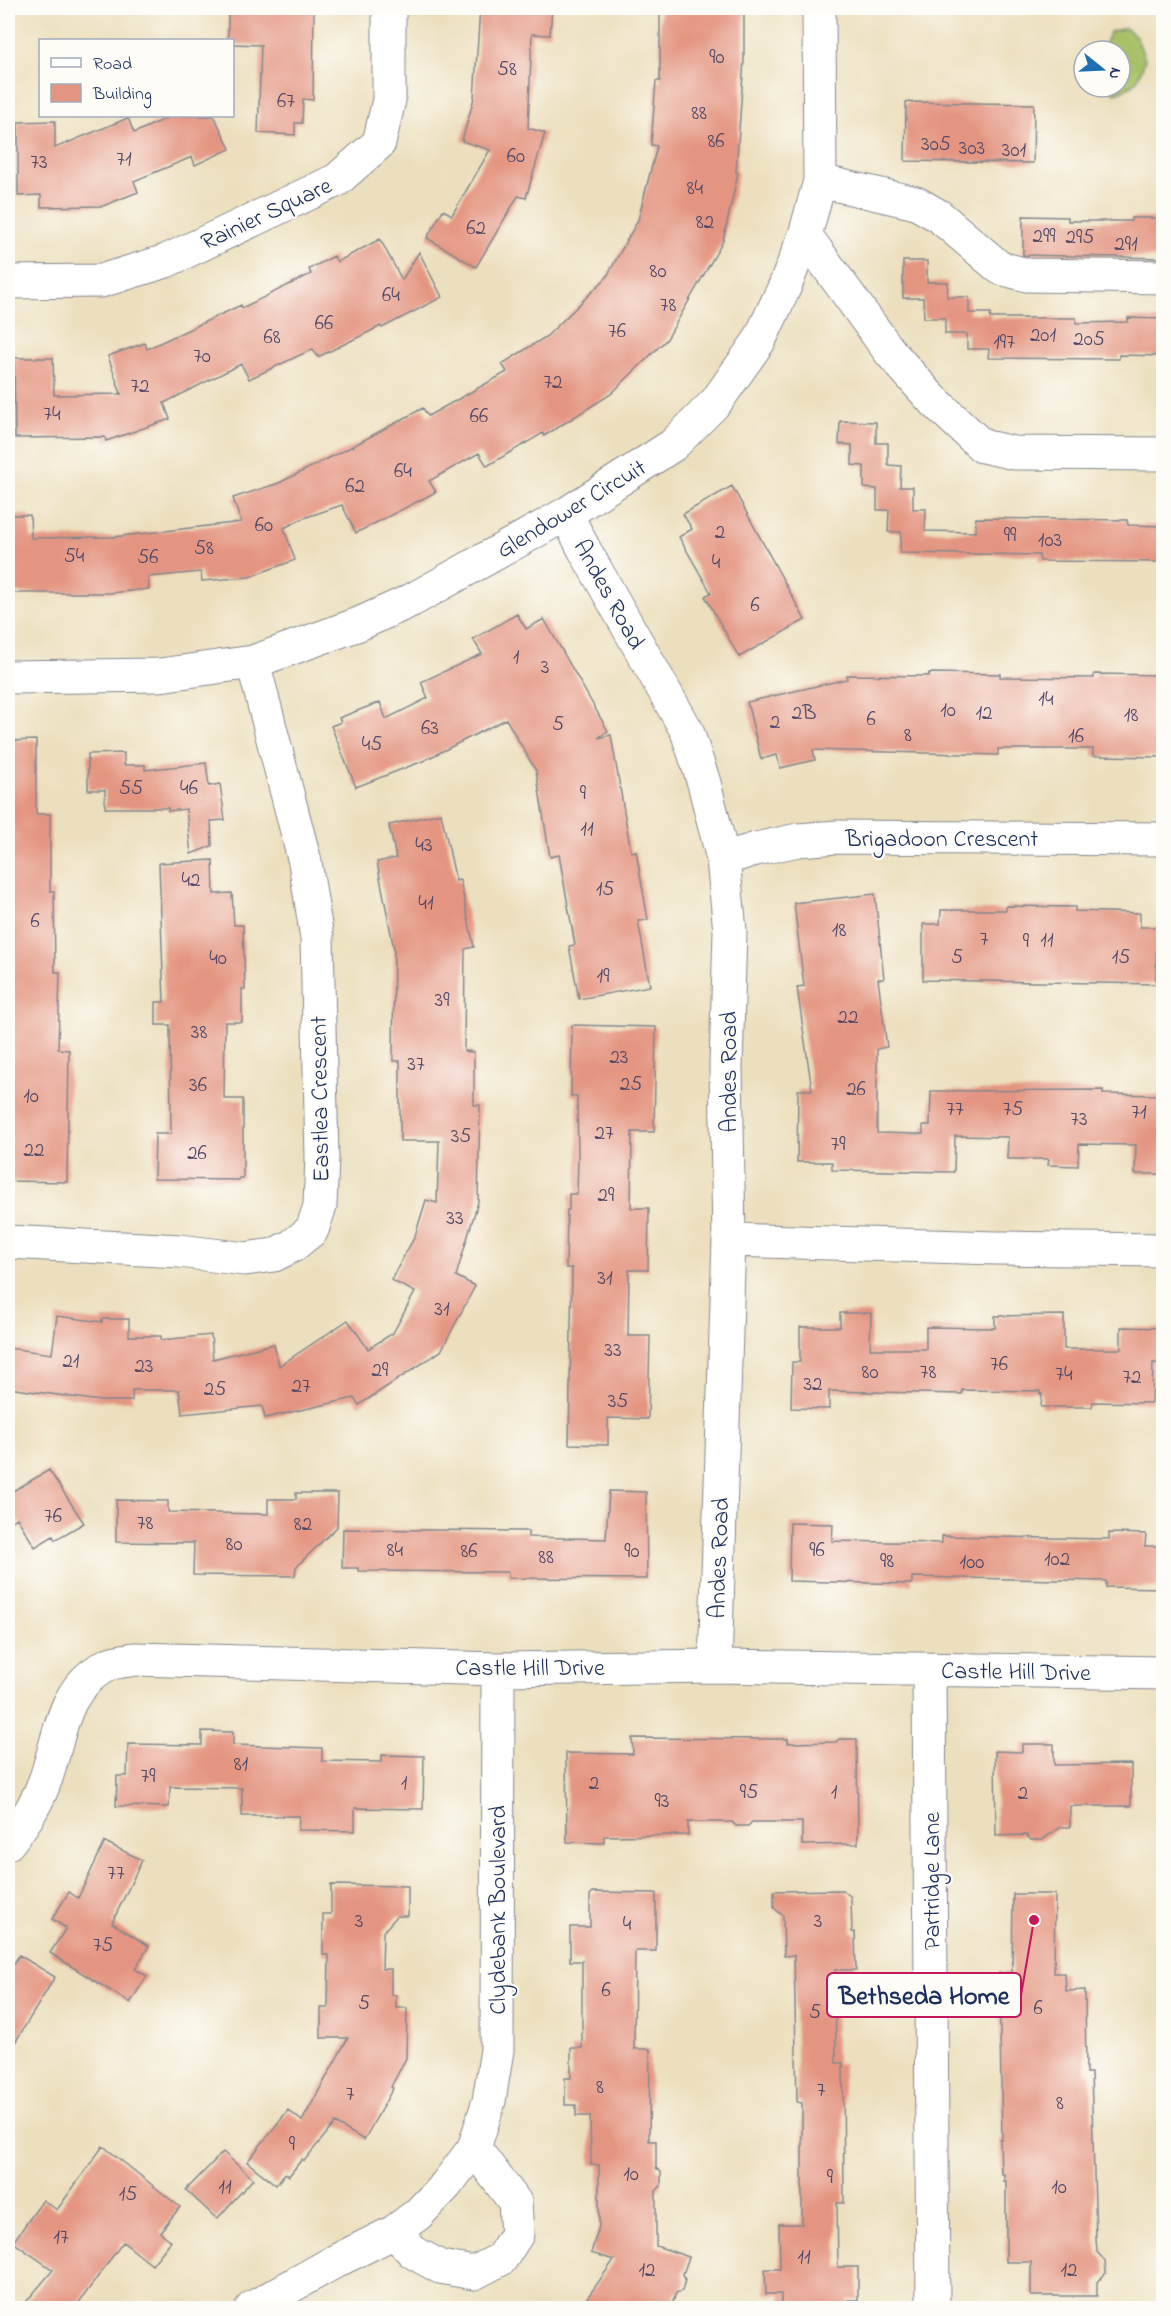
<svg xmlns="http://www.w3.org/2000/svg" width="1171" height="2316" viewBox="0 0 1171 2316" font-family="'Indie Flower',sans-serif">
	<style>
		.green { fill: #a8c167; stroke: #627862; stroke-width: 1.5 }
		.building { fill: #e49581 }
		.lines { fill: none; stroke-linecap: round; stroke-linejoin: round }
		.minor-casing { stroke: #84878e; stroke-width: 35 }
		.minor { stroke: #fff; stroke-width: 33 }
		.labels { text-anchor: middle; stroke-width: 4.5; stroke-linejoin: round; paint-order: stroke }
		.number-label { font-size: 21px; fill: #4d4867 }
		.street-label { font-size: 24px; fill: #1b2f5e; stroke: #fdfcf7 }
		.leader { fill: none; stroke: #c2185b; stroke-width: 2 }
		.callout-dot { fill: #c2185b; stroke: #fdfcf7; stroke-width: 2 }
		.callout { fill: #fdfcf7; stroke: #c2185b; stroke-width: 2 }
		.callout-label { font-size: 26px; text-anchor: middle; font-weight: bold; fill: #1b2f5e }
	</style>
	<rect width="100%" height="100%" fill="#fdfcf7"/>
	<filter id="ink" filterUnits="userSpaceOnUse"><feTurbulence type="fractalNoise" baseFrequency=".0167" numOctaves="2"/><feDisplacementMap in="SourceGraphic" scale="12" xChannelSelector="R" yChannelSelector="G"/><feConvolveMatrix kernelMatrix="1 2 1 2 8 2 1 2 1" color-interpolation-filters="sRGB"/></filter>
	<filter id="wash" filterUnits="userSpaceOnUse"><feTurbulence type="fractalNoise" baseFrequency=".008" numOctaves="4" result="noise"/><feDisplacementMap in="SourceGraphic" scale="24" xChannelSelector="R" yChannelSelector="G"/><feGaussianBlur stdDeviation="1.35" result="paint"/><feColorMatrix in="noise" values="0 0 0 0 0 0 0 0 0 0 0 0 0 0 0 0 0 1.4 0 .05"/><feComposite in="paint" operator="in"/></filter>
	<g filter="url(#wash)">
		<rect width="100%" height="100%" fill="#ecdfbd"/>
		<path class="green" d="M1125,28L1136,36L1145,59C1139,79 1137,86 1115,93L1107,87H1120V51H1101L1110,32Z"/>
		<g id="blocks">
			<path class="building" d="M228,8H314L313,100L303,99L302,123H295V135L258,133L261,45L232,44V40H228Z
				M480,8H552L550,35L532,34L528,128L545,133L526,198L518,196L476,267L427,238L443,210L452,215L490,150L462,141L474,98Z
				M660,8H744V60L736,172L738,173L723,241L667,339L611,394L544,436L543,433L487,466L479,453L429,481L436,492L356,533L342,505L304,518L284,528L295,560L249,577L202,581L201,572L148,577L149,589L110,593H8V515H30L31,538L113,537L241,522L233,498L279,483L353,446L423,408L428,416L507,372L502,364L547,336L606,278L638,220L657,146L651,145L656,81H660Z
				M906,102L1034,104L1033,163L905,161Z
				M171,116H214L230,149L195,165L192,157L134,181L138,192L103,206L41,207V195L18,196V122L55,121V148L128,118L134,133Z
				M1023,216L1068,217V221H1131V218H1164V258L1023,255Z
				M380,239L402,280L419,252L442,297L382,328L381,326L318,357L313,349L249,379L241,364L164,403L170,419L106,441L105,437L15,438L14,358H53L54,395L121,394L108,356L145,343L147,349L241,305L242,308L311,274L309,269L334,256L337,262Z
				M903,261H927V282H948L947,297H969V313H991L990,318H1076V323L1128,322V318L1164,319V356L1119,355V359L988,358L989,349H967V334H945V318H924L923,298H903Z
				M840,421L876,422V443H888V465L901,466L900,487H913V509H926L925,531L975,532L976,518L1127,520L1128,525L1164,526V562L1040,561L1039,555L900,553L901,532H888L889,510H877V489L864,488V466L852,465V445L839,444Z
				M732,486L805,620L739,657L705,596L711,593L679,537L692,529L683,514Z
				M517,614L526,629L544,619L608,731L598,738L611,735L631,852L636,851L648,920L638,921L650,986L579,999L569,946L575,945L559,855L550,857L536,771L506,719L423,761L356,787L331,726L341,722L339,718L380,702L386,719L428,698L421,682L482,654L473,639Z
				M929,673L1000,674V677L1094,678V674L1164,675V757L1093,756V749H998V755L813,750L815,760L780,768L777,755L761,759L747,702L847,679V675L929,676Z
				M36,740V814H50V891H54L55,972H60L58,1049L69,1050L67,1182L8,1181V910H10L8,854V741Z
				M124,753V765H145V770L206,763L209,786L220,784L225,820L211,821L212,846L191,854L186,809L168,811V808H105V790H88V754Z
				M441,813L456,881L460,880L474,947L465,949L464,1051L474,1052V1105H480L478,1202L456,1276L475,1286L441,1351L359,1405L354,1398L265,1418L262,1406L182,1414L179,1390H132V1401H101L8,1388V1348L52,1354L57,1316L102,1322V1319H129V1336H161V1340L211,1335L213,1359L274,1344L279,1366L348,1320L368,1349L393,1333L415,1292L391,1280L415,1236L426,1200L437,1203L439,1141H400V1061H393L394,949L377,862L396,858L389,825Z
				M213,860L214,894L232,893L234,925H243L245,989H242V1022H225L224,1099H243V1178H239V1180L154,1179L155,1134H171L170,1025H156V1002H164L159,863Z
				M875,894L884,979H878L887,1047L877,1049V1133L923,1134V1125H930L931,1091L1103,1090V1094L1161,1095L1160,1128H1164V1174H1135L1136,1145L1079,1144L1078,1166L1048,1165L1049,1159H1007L1008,1137L955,1136L954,1172L832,1170V1162H797L798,1090H812L797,987L804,986L794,903Z
				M1006,906L1075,907V911L1140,913V927H1157L1156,984L923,980V924H940L941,910H1006Z
				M572,1025L656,1027L654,1132H632L631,1208H649L648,1270H629L628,1336H650L648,1419L608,1418V1445L569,1444L572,1268H566L567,1210H569V1194H577L578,1157L577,1096H571Z
				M840,1313H871L870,1349H926V1327L995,1328V1316L1064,1315V1349H1121V1327L1164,1328V1363H1153L1152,1403L1093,1402L1092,1407H1041L1042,1394H1040V1391L962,1390V1394L829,1391V1409L791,1408L792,1362H800V1327H840Z
				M49,1470L84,1523L55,1540L53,1536L35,1547L17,1518L8,1524V1494Z
				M609,1491L646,1492L647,1579L508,1578V1572L358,1571V1568H342L343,1529L528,1531V1537L606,1539Z
				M296,1493H338L337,1527L296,1567L295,1576L193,1575L194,1543L116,1542V1500L168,1501V1512L268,1514V1499H296Z
				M790,1523L833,1524L832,1541L942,1543V1536L1109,1539V1533L1146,1534L1145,1546H1164V1588L1106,1587V1581L912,1577V1584L789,1581Z
				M202,1731L233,1732V1745L322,1748V1761L382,1762V1755L424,1756L423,1809L355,1808V1831L298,1830L299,1816H242V1788L170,1787L169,1807L116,1806L117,1776H127L128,1744L202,1745Z
				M632,1738L788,1739V1743L836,1742L839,1739H857L858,1844L802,1845V1822H752L748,1826H736L732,1822H688V1835L604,1836V1843L567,1842L566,1753L633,1754Z
				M1022,1744H1054V1765L1131,1764V1806H1070V1827H1060L1042,1840H1031L1026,1835L996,1836L995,1751L1022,1752Z
				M105,1842L142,1860L112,1923L149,1946L135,1969L147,1976L130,2003L50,1953L66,1928L52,1919L69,1892L78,1898Z
				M331,1885L408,1886V1916H397L383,1932L382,1969H391V1994L396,1995V2008H407L406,2058L391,2087L393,2088L364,2140L335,2123L304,2161L302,2159L289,2176L285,2173L276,2185L247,2162L288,2110L302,2121L348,2038H321V2008H328L329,1955H323V1914H331Z
				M843,1890L851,1897L852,1932H855L856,1970H835L836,2063H843L844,2203H837L838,2267H858V2300H848V2308H781V2294H766L765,2269H780L779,2224H802V2103L797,2102L794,1955L784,1956L783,1916L774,1908V1891Z
				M593,1892L656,1893V1951H635L634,2049H650L649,2141H656V2168L661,2172V2186L656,2191V2246L689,2257L683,2274L685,2280L682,2291L676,2293L671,2308H580L614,2260L591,2253L599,2226V2165H591L590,2116H576V2105H565V2078H571V2048H582V1961H570V1927H590V1895Z
				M1013,1894H1055L1054,1973H1065L1066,1991L1085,1990L1086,2073H1091L1096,2238L1097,2252L1105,2261L1106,2273L1097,2282V2296H1031V2262H1006V2181H1004V2174H1001L1000,2140H1002L999,1973H1012Z
				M19,1955L55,1977L8,2054V1974Z
				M103,2146L180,2207L160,2232L171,2241L152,2265L123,2242L75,2308H21L53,2270L13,2242L43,2200L57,2210Z
				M223,2152L253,2179L217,2219L186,2190Z"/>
		</g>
	</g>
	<g filter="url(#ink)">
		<use href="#blocks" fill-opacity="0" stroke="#84878e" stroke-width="1.5"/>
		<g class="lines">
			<defs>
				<path id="minor" d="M820,181L916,203L939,216L1000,268L1027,275L1164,277
					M805,235L890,352L930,397L982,446L1014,453L1164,454
					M8,282L101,281L166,261L337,180L379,143L389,100V8
					M566,514L584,549L687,731L704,783L723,859L730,931L726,1066L729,1240L715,1666
					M8,677L160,675L253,662L359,624L412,600L566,514L673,445L716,402L759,341L785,286L805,235L820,181L819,8
					M723,859L756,849L798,840L837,837L1164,839
					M729,1240L997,1248L1164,1250
					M8,1242L180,1251L245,1259L274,1255L292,1246L312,1230L320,1206L322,1158L317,938L305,862L253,662
					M929,1670L933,2308
					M8,1843C24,1824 39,1800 47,1775C61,1733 62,1688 107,1665C115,1661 126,1661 134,1659L498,1669L715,1666L1164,1673
					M394,2232L413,2252L440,2267L474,2273L501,2259L517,2234L515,2202L474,2148
					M252,2308L336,2261L394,2232L418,2214L446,2185L474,2148L489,2101L497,2050L498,1669"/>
			</defs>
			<use href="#minor" class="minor-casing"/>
			<use href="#minor" class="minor"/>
		</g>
	</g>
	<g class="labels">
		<g class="number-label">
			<text x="717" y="63">90</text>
			<text x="507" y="75">58</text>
			<text x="286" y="107">67</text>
			<text x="699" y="119">88</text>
			<text x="716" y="147">86</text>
			<text x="936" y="150">305</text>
			<text x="972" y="154">303</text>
			<text x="1014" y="156">301</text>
			<text x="516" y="162">60</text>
			<text x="124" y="165">71</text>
			<text x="39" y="168">73</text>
			<text x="695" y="194">84</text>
			<text x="705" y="228">82</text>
			<text x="476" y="234">62</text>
			<text x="1044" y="242">299</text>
			<text x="1080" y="243">295</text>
			<text x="1126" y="250">291</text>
			<text x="658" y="277">80</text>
			<text x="391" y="301">64</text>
			<text x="668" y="311">78</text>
			<text x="324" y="329">66</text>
			<text x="617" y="337">76</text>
			<text x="1043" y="341">201</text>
			<text x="272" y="343">68</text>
			<text x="1089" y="345">205</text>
			<text x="1004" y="348">197</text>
			<text x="202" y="362">70</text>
			<text x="553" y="388">72</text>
			<text x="140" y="392">72</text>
			<text x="52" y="420">74</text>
			<text x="479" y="422">66</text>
			<text x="403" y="477">64</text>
			<text x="355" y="492">62</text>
			<text x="264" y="531">60</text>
			<text x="720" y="538">2</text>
			<text x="1010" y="541">99</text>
			<text x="1050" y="546">103</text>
			<text x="204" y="554">58</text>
			<text x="74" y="562">54</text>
			<text x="148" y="563">56</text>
			<text x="716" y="568">4</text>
			<text x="755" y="611">6</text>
			<text x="516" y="663">1</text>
			<text x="545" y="673">3</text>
			<text x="1046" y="705">14</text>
			<text x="948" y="716">10</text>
			<text x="804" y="719">2B</text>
			<text x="984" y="719">12</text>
			<text x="1131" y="721">18</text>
			<text x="871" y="725">6</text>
			<text x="775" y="728">2</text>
			<text x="558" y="730">5</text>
			<text x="430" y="734">63</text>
			<text x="908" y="741">8</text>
			<text x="1076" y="742">16</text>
			<text x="372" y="750">45</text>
			<text x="131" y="794">55</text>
			<text x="189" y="794">46</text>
			<text x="583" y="799">9</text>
			<text x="587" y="835">11</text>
			<text x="424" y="851">43</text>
			<text x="191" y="886">42</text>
			<text x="605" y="895">15</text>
			<text x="426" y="909">41</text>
			<text x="35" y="927">6</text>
			<text x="839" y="936">18</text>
			<text x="984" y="945">7</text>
			<text x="1047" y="946">11</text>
			<text x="1026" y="947">9</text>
			<text x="957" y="963">5</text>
			<text x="1121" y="963">15</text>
			<text x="218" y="964">40</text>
			<text x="603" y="982">19</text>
			<text x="442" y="1006">39</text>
			<text x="848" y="1023">22</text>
			<text x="199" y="1038">38</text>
			<text x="619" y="1063">23</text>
			<text x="416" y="1070">37</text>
			<text x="631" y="1090">25</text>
			<text x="198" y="1091">36</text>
			<text x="856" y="1095">26</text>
			<text x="31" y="1102">10</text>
			<text x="955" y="1115">77</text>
			<text x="1013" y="1115">75</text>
			<text x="1139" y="1118">71</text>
			<text x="1079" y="1125">73</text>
			<text x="604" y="1139">27</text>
			<text x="461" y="1142">35</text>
			<text x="838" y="1150">79</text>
			<text x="34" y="1156">22</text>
			<text x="197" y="1159">26</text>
			<text x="606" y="1201">29</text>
			<text x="455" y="1224">33</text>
			<text x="605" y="1284">31</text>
			<text x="442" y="1315">31</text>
			<text x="613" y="1356">33</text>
			<text x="71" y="1367">21</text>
			<text x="999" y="1370">76</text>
			<text x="144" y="1372">23</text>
			<text x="380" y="1376">29</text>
			<text x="870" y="1378">80</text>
			<text x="928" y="1378">78</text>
			<text x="1064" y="1380">74</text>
			<text x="1132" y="1383">72</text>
			<text x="813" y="1390">32</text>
			<text x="301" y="1392">27</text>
			<text x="215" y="1395">25</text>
			<text x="618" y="1407">35</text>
			<text x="53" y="1522">76</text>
			<text x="145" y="1529">78</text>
			<text x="303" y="1530">82</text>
			<text x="234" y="1550">80</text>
			<text x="395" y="1556">84</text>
			<text x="817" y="1556">96</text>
			<text x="469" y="1557">86</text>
			<text x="632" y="1557">90</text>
			<text x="546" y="1563">88</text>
			<text x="1057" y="1565">102</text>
			<text x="887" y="1567">98</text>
			<text x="972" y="1568">100</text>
			<text x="241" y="1770">81</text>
			<text x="148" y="1782">79</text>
			<text x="404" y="1789">1</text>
			<text x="594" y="1789">2</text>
			<text x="749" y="1798">95</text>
			<text x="834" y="1798">1</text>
			<text x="1023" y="1799">2</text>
			<text x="662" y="1807">93</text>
			<text x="116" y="1879">77</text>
			<text x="359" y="1927">3</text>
			<text x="818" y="1927">3</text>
			<text x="627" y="1930">4</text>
			<text x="103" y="1951">75</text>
			<text x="606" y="1996">6</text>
			<text x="364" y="2009">5</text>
			<text x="1038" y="2014">6</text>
			<text x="815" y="2018">5</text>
			<text x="600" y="2093">8</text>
			<text x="821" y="2096">7</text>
			<text x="350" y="2100">7</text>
			<text x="1060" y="2109">8</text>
			<text x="292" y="2150">9</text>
			<text x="631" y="2180">10</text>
			<text x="830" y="2183">9</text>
			<text x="225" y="2193">11</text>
			<text x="1059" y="2193">10</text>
			<text x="128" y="2200">15</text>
			<text x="61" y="2243">17</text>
			<text x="804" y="2263">11</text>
			<text x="647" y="2276">12</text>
			<text x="1069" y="2276">12</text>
		</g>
		<g class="street-label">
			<text transform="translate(266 213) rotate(-25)" y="8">Rainier Square</text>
			<text transform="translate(571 508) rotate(-31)" y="8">Glendower Circuit</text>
			<text transform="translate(610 594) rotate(61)" y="8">Andes Road</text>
			<text x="942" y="846">Brigadoon Crescent</text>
			<text transform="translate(728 1072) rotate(-90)" y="8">Andes Road</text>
			<text transform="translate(319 1099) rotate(-91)" y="8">Eastlea Crescent</text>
			<text transform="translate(718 1558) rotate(-88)" y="8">Andes Road</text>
			<text x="530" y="1675">Castle Hill Drive</text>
			<text transform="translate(1016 1671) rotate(1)" y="8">Castle Hill Drive</text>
			<text transform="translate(931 1881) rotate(-90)" y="8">Partridge Lane</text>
			<text transform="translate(497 1910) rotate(-90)" y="8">Clydebank Boulevard</text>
		</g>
	</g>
	<path class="leader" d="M1034 1920L1021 1995"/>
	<circle class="callout-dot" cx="1034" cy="1920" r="6"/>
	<rect class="callout" x="827" y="1973" width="194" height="44" rx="6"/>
	<g class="callout-label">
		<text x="924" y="2004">Bethseda Home</text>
	</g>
	<rect width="1171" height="2316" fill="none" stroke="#fdfcf7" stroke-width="30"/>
	<rect x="39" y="39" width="195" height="78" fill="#fdfcf7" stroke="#a3aaba" stroke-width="1.5"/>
	<rect x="51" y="58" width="30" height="9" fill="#ffffff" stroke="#a3aaba" stroke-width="1.5"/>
	<text x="93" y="69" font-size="18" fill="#1b2f5e">Road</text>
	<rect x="51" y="84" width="30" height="18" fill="#e49581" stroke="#a3aaba" stroke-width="1.5"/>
	<text x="93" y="99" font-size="18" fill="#1b2f5e">Building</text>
	<g transform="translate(1102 69) rotate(108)"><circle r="28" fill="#fdfcf7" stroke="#a3aaba" stroke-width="1.5"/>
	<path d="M0-4.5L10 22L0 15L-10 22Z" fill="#1f6fb2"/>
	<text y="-9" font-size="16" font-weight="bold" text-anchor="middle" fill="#1b2f5e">N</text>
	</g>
</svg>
